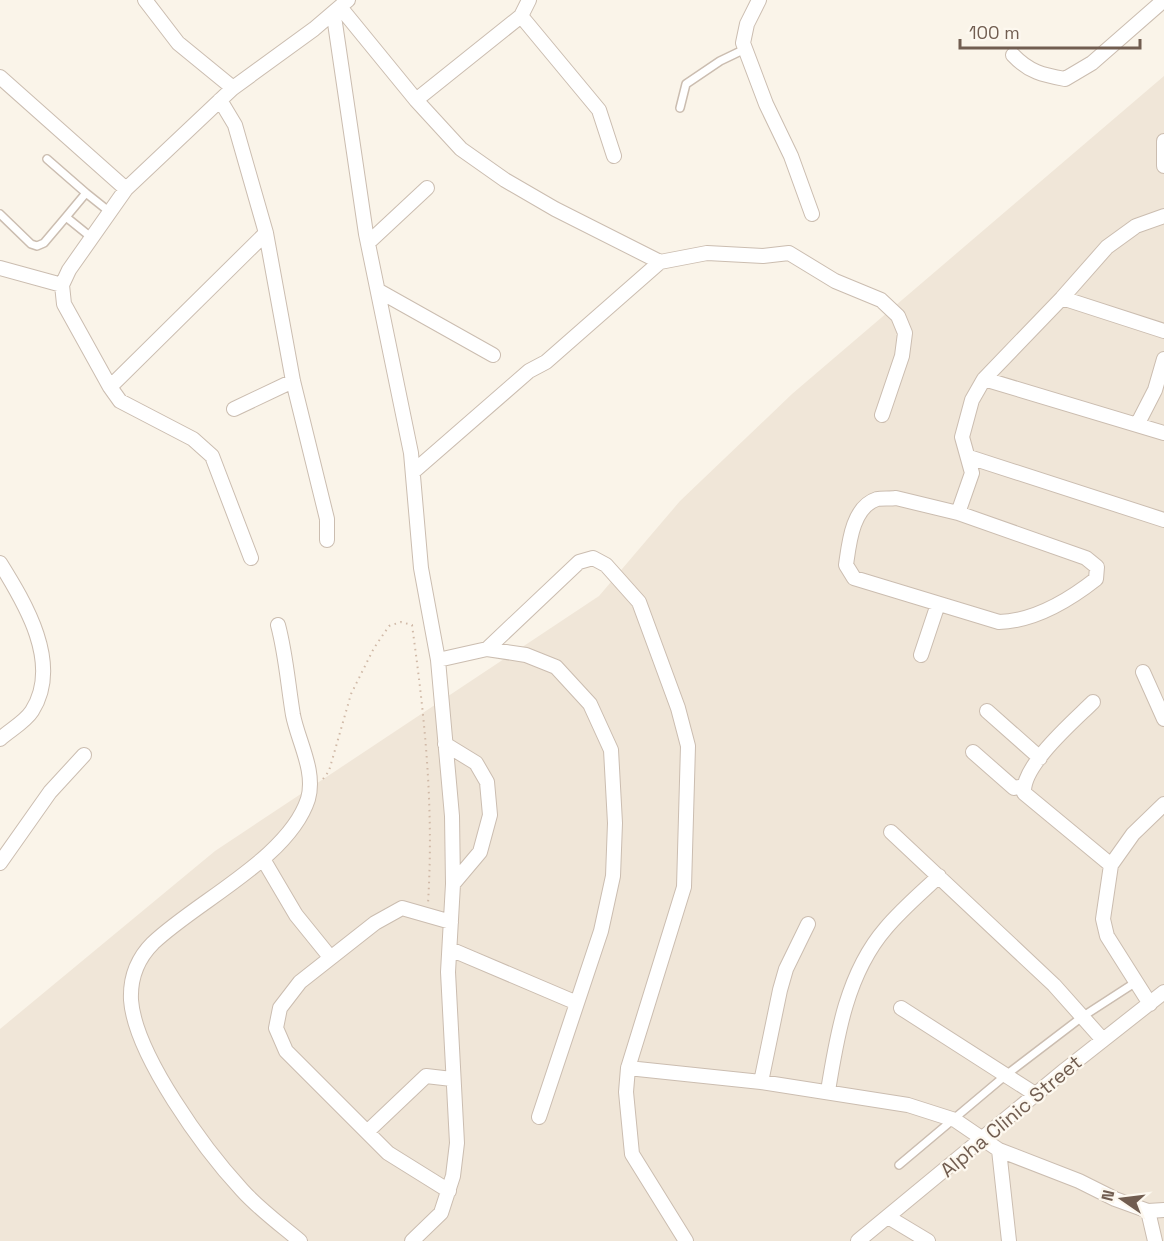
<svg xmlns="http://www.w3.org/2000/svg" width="1164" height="1241" viewBox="0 0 1164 1241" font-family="'Space Grotesk',sans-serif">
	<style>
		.residential { fill: #f0e6d8 }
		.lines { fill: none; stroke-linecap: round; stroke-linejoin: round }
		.lane-casing { stroke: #cbbdb0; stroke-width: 10 }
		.street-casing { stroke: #cbbdb0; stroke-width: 16 }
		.path { stroke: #d0b9a7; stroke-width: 2; stroke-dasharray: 1.5 4.5; stroke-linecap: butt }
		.lane { stroke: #fff; stroke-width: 7 }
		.street { stroke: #fff; stroke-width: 14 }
		.labels { text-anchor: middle; stroke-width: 4.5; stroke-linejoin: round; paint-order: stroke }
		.street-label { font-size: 20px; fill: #715d50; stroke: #fdf8ef }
	</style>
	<rect width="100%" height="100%" fill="#faf4e9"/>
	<path class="residential" d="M1164,76V1241H0V1029L215,851L599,596L680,501L792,394Z"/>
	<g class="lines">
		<defs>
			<path id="lane" d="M680,108L686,84L720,61L745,49
				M47,159L86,193L66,217
				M86,193L111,213
				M0,214L31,244L37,246L44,243L66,217L92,238
				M899,1165L1006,1075L1082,1017L1136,982"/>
			<path id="street" d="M145,0L178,43L233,88
				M759,0L747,24L743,43L766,104L791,156L812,214
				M340,7L416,100L461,149L505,180L555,209L660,262L707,253L763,256L789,253L835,281L881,300L898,316L905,333L902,356L882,415
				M332,15L335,23L366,234L411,453L421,568L438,660L452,816L453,884L448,972L457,1143L453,1176L441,1213L412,1241
				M521,16L599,110L614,156
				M1013,55C1029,72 1043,75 1065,79L1092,63L1164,0
				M0,77L126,189
				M416,100L521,16L529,0
				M1164,141V166
				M266,233L293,381L327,519V540
				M368,243L427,188
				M0,268L62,285
				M379,291L493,355
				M1062,298L1164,331
				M984,379L1164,433
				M110,387L266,233L235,125L220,100
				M234,409L293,381
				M1137,425L1155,390L1164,359
				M969,457L1164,520
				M413,472L529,371L546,362L660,262
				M896,498L958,513L1086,558L1097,567L1096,579C1068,601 1035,621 999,622L854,578L846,565C849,544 852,507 877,499C882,498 890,499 896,498Z
				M958,513L972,473L962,437L972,400L984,379L1062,298L1107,247L1136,226L1164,216
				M251,558L212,456L193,439L120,401L110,387L64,304L62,285L69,270L126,189L233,88L314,29L348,0
				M0,563C25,603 62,664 32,711C25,722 10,730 0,739
				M278,625C286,655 288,685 293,715C298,741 316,771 308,799C289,858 197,901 153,943C138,958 130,978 131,1000C135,1055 205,1150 242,1190C259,1209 281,1225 300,1241
				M487,649L579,562L593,558L606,565L639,602L678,708L688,746L684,887L628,1068L626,1092L632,1154L686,1241
				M921,655L938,604
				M438,660L487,649L526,655L556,667L590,704L611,750L615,823L613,876L601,931L539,1117
				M1143,672L1164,719
				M1093,702C1074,721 1022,765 1024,793L1111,865
				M987,711L1040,758
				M445,744L476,763L487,782L490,815L480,852L453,884
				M973,752L1014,788L1024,786
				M891,832L1054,985L1103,1040
				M263,859L296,915L330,957
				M0,863L50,792L84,755
				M450,949L577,1003
				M1150,1004L1107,936L1103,919L1111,865L1133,834L1164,804
				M901,1008L1035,1094
				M628,1068L761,1082L908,1105L955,1120L999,1150L1079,1181L1115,1199L1148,1211L1164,1210
				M761,1082L780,990L786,969L808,924
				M828,1091C837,1035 847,973 886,928C902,909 921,893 939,876
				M367,1132L426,1076L452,1079
				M999,1150L1009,1241
				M449,1191L388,1153L286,1051L276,1028L280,1008L300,982L375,923L402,908L451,922
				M1148,1211L1155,1241
				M888,1217L928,1241
				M858,1241L1065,1070L1164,992"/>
		</defs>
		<use href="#lane" class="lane-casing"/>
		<use href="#street" class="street-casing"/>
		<path class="path" d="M323,779L329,771L351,694L374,648L389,626L401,622L412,625C425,719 434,807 428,903"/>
		<use href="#lane" class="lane"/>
		<use href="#street" class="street"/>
	</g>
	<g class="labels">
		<g class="street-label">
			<text transform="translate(1011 1116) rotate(-40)" y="7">Alpha Clinic Street</text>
		</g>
	</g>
	<g transform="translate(1122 1199) rotate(284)" stroke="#fdf8ef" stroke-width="4.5" paint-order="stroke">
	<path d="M0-4.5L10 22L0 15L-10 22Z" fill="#715d50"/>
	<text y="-9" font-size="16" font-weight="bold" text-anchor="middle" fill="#715d50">N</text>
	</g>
	<path d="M960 39v9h180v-9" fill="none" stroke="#715d50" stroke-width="3"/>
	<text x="969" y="39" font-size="18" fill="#715d50" stroke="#fdf8ef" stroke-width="4.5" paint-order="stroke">100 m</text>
</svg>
